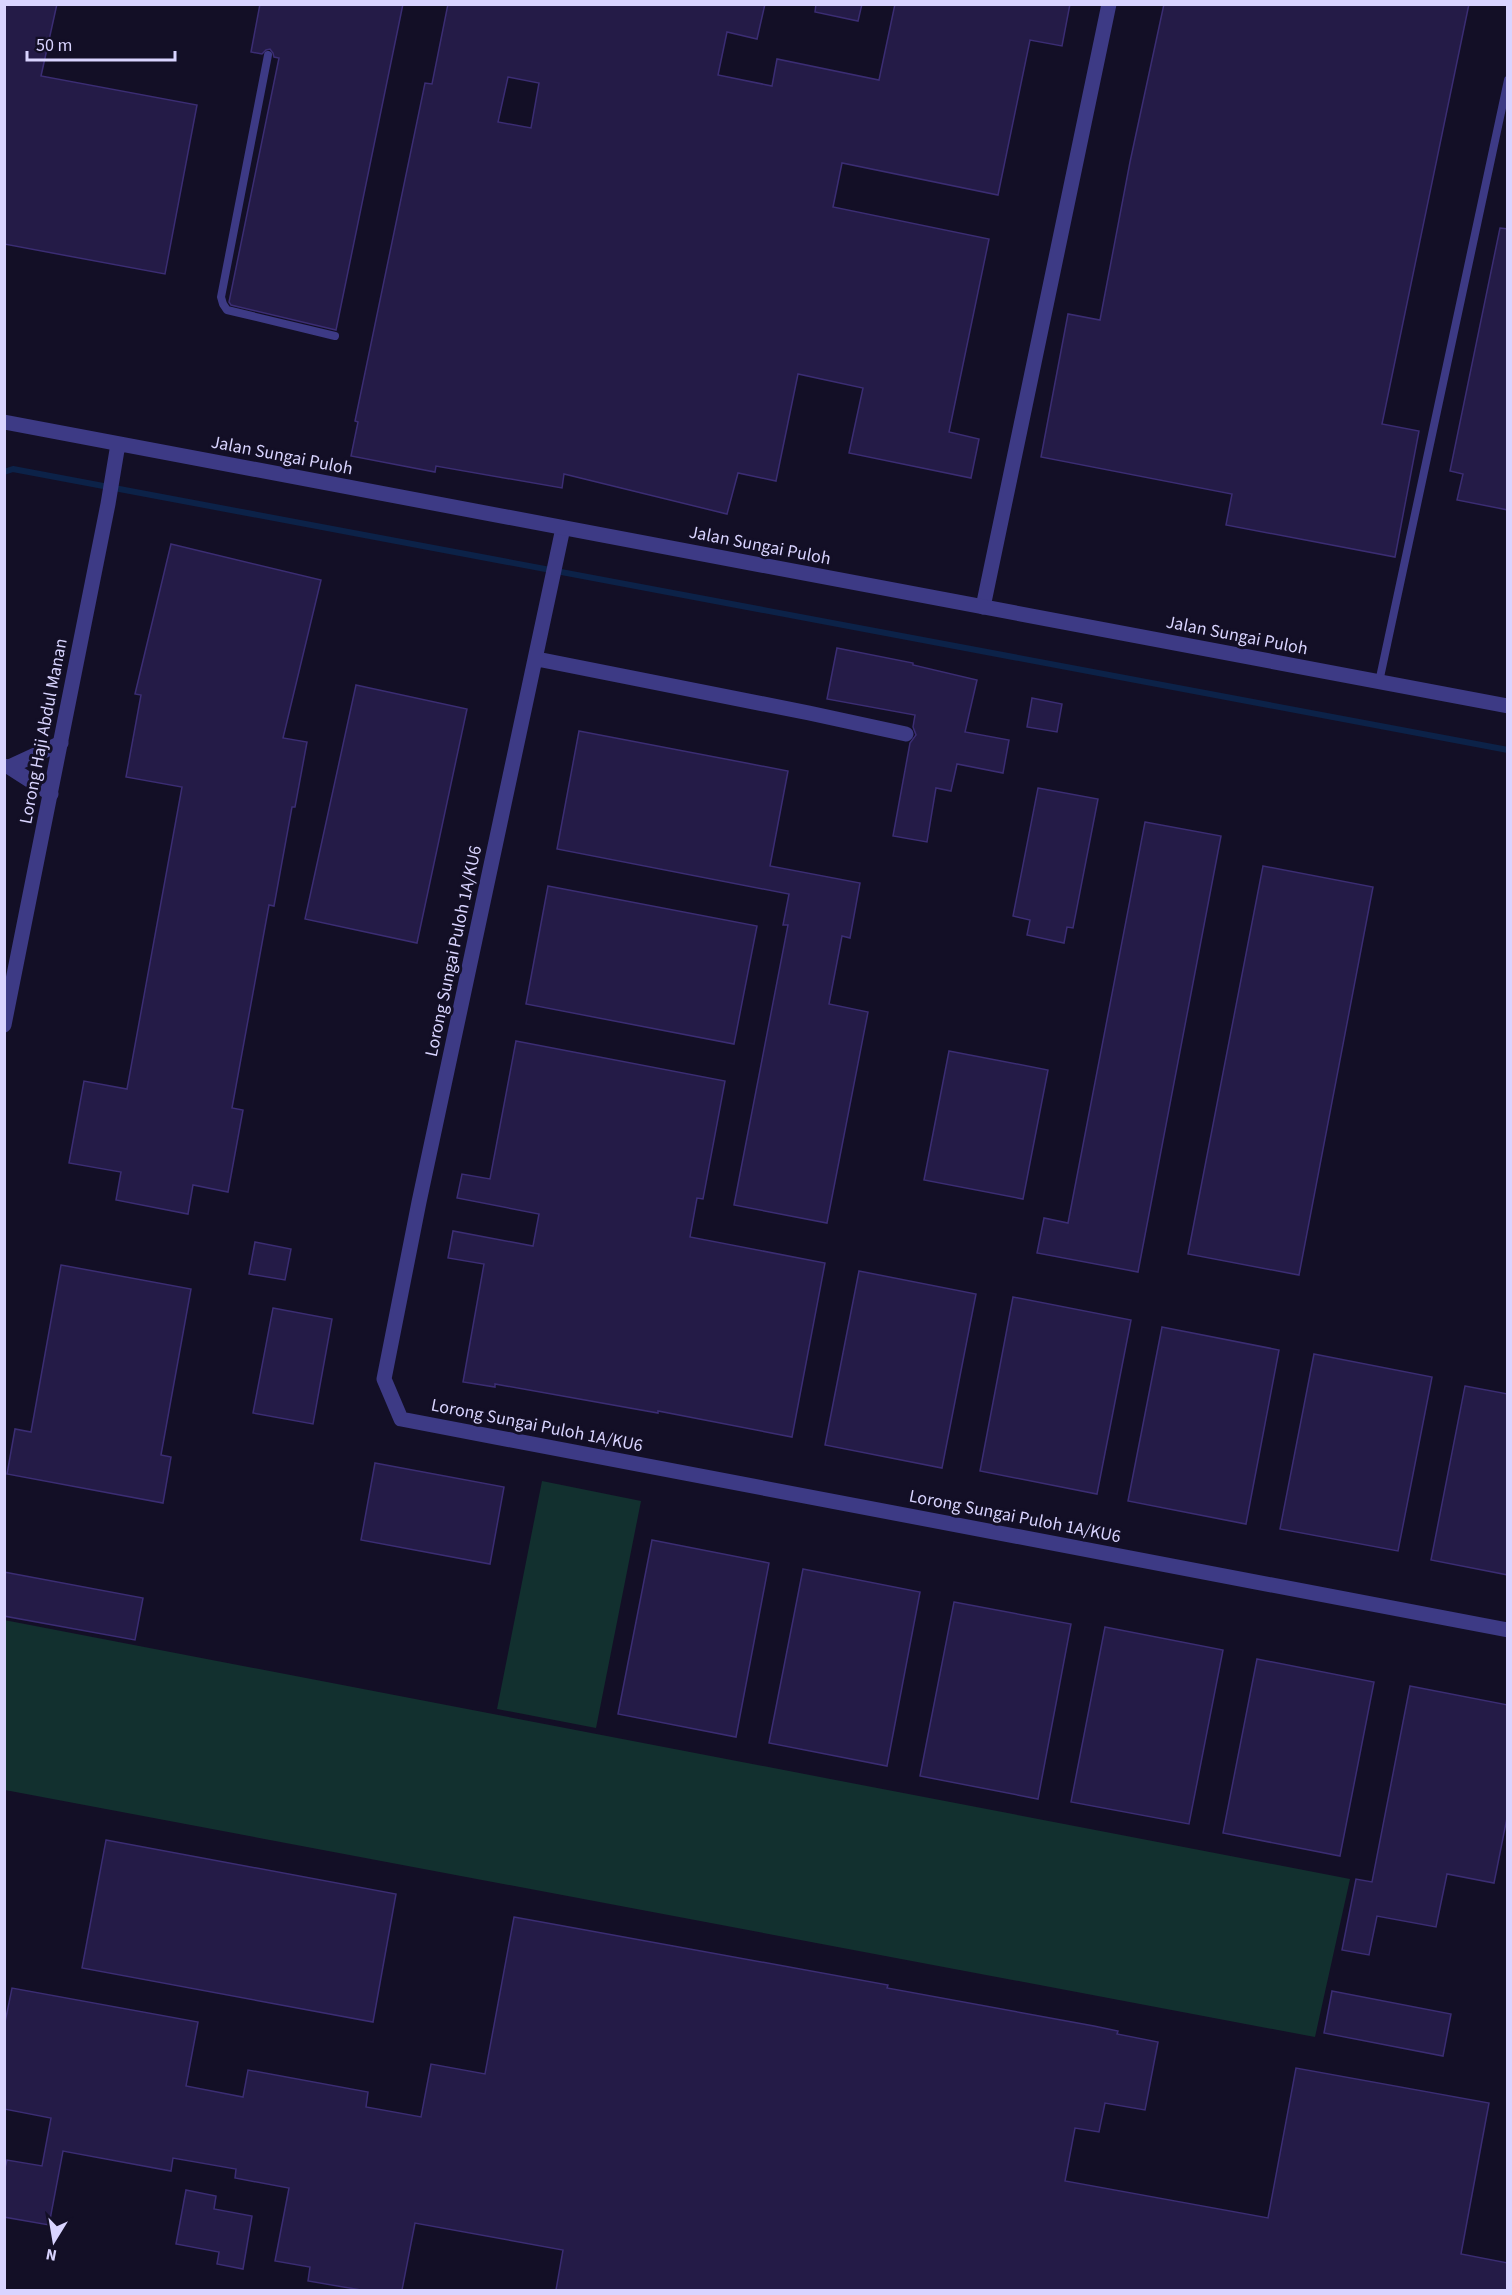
<svg xmlns="http://www.w3.org/2000/svg" width="1512" height="2295" viewBox="0 0 1512 2295" font-family="'Source Sans 3',sans-serif">
	<style>
		.green { fill: #12302f }
		.lines { fill: none; stroke-linecap: round; stroke-linejoin: round }
		.stream { stroke: #0c2248; stroke-width: 6 }
		.building { fill: #241b47; stroke: #3b2d73; stroke-width: 1.5; fill-rule: evenodd }
		.service { stroke: #3d3a85; stroke-width: 8 }
		.minor { stroke: #3d3a85; stroke-width: 15 }
		.tertiary { stroke: #3d3a85; stroke-width: 15 }
		.labels { text-anchor: middle; stroke-width: 6; stroke-linejoin: round; paint-order: stroke }
		.street-label { font-size: 18px; fill: #d9d4ff; stroke: #130f26 }
	</style>
	<rect width="100%" height="100%" fill="#130f26"/>
	<path class="green" d="M542,1481L641,1501L596,1728L497,1709Z
		M4,1620L1350,1879L1315,2037L5,1790Z"/>
	<g class="lines">
		<path class="stream" d="M4,472L13,469L1508,750"/>
	</g>
	<path class="building" d="M4,4H57L41,76L197,105L165,274L4,244Z
		M260,4H403L336,330L231,305L229,302L279,58L274,57L273,53L270,49L266,50L262,54L251,52Z
		M448,4H765L757,39L727,32L718,75L772,86L777,59L879,80L895,4H1070L1062,46L1030,40L998,195L842,163L833,207L989,239L949,432L979,439L971,478L849,453L863,388L798,374L776,481L738,473L727,514L564,474L562,488L436,466L435,472L351,456L358,422L355,421L425,83L432,84ZM508,77L539,83L531,128L498,122Z
		M816,4H862L858,21L815,12Z
		M1164,4H1469L1382,424L1419,431L1395,557L1226,525L1232,494L1041,457L1068,314L1100,320L1130,162Z
		M1500,228L1508,229V510L1457,500L1463,474L1450,471Z
		M171,544L321,580L283,738L307,742L295,807H292L274,906L269,905L232,1108L243,1110L228,1192L193,1185L188,1214L116,1200L121,1172L69,1163L84,1081L127,1089L182,787L126,777L141,695L135,694Z
		M837,648L913,663V665L977,680L965,732L1009,740L1003,773L957,764L951,791L936,788L927,842L893,836L910,743L916,735L913,727L915,715L827,699Z
		M356,685L467,709L417,943L305,919Z
		M1032,698L1062,704L1057,732L1027,727Z
		M579,731L788,771L770,866L860,883L850,938L842,936L829,1004L868,1012L827,1223L734,1205L788,925H783L789,894L557,849Z
		M1038,788L1098,799L1073,928L1067,927L1064,943L1027,935L1030,920L1013,916Z
		M1145,822L1221,836L1138,1272L1037,1253L1044,1218L1068,1223Z
		M1263,866L1373,887L1299,1275L1188,1254Z
		M548,886L757,926L734,1044L526,1004Z
		M516,1041L725,1081L703,1199L697,1198L690,1237L825,1263L792,1437L658,1411V1413L495,1384V1387L463,1382L484,1264L448,1258L453,1231L533,1246L539,1214L457,1198L462,1174L490,1179Z
		M949,1051L1048,1070L1023,1199L924,1180Z
		M255,1242L291,1249L285,1280L249,1274Z
		M61,1265L191,1289L161,1455L171,1457L163,1503L7,1474L15,1429L31,1432Z
		M859,1271L976,1294L942,1468L825,1445Z
		M1013,1297L1131,1320L1097,1494L980,1471Z
		M273,1308L332,1319L313,1424L253,1413Z
		M1162,1327L1279,1350L1246,1524L1128,1501Z
		M1314,1354L1432,1377L1398,1551L1280,1529Z
		M1465,1386L1508,1394V1575L1431,1560Z
		M375,1463L504,1487L490,1564L361,1540Z
		M652,1540L769,1563L736,1737L618,1714Z
		M803,1569L920,1592L887,1766L769,1743Z
		M4,1572L143,1598L135,1640L4,1616Z
		M954,1602L1071,1624L1038,1799L920,1776Z
		M1105,1627L1223,1650L1189,1824L1071,1802Z
		M1257,1659L1374,1682L1340,1856L1223,1833Z
		M1410,1686L1508,1705V1813L1494,1883L1447,1874L1436,1927L1377,1916L1369,1955L1342,1950L1356,1879L1372,1882Z
		M106,1840L396,1894L373,2022L82,1968Z
		M514,1917L888,1985L887,1988L1094,2026L1118,2031L1117,2034L1158,2042L1145,2110L1105,2103L1099,2132L1075,2128L1065,2181L1268,2218L1296,2068L1489,2103L1461,2254L1508,2263V2290H556L563,2250L415,2223L402,2290H361L308,2281L310,2267L275,2261L289,2188L235,2178L236,2169L173,2158L171,2171L63,2151L49,2225L4,2217V2172L7,2160L42,2166L51,2118L4,2109V2027L12,1988L198,2022L186,2086L243,2097L248,2070L368,2092L366,2107L421,2117L431,2064L485,2074Z
		M1332,1991L1451,2014L1443,2056L1324,2033Z
		M186,2190L216,2196L214,2209L252,2216L243,2269L217,2264L219,2252L176,2244Z"/>
	<g class="lines">
		<path class="service" d="M268,55L221,297L223,304L227,310L335,336
			M1379,682L1508,80"/>
		<path class="minor" d="M563,528L419,1202L384,1379L401,1419L1508,1630
			M983,607L1109,4
			M537,659L809,713L906,734
			M4,766L9,767L51,794
			M9,767L61,743"/>
		<path class="tertiary" d="M4,422L1508,706
			M4,1025L108,504L118,444"/>
	</g>
	<g class="labels">
		<g class="street-label">
			<text transform="translate(282 455) rotate(11)" y="6">Jalan Sungai Puloh</text>
			<text transform="translate(760 545) rotate(11)" y="6">Jalan Sungai Puloh</text>
			<text transform="translate(1237 635) rotate(11)" y="6">Jalan Sungai Puloh</text>
			<text transform="translate(43 731) rotate(-79)" y="6">Lorong Haji Abdul Manan</text>
			<text transform="translate(453 951) rotate(-78)" y="6">Lorong Sungai Puloh 1A/KU6</text>
			<text transform="translate(537 1425) rotate(11)" y="6">Lorong Sungai Puloh 1A/KU6</text>
			<text transform="translate(1015 1516) rotate(11)" y="6">Lorong Sungai Puloh 1A/KU6</text>
		</g>
	</g>
	<rect width="1512" height="2295" fill="none" stroke="#d9d4ff" stroke-width="12"/>
	<g transform="translate(54 2241) rotate(191)" stroke="#130f26" stroke-width="4.5" paint-order="stroke">
	<path d="M0-4.5L10 22L0 15L-10 22Z" fill="#d9d4ff"/>
	<text y="-9" font-size="16" font-weight="bold" text-anchor="middle" fill="#d9d4ff">N</text>
	</g>
	<path d="M27 51v9h148v-9" fill="none" stroke="#d9d4ff" stroke-width="3"/>
	<text x="36" y="51" font-size="18" fill="#d9d4ff" stroke="#130f26" stroke-width="4.5" paint-order="stroke">50 m</text>
</svg>
